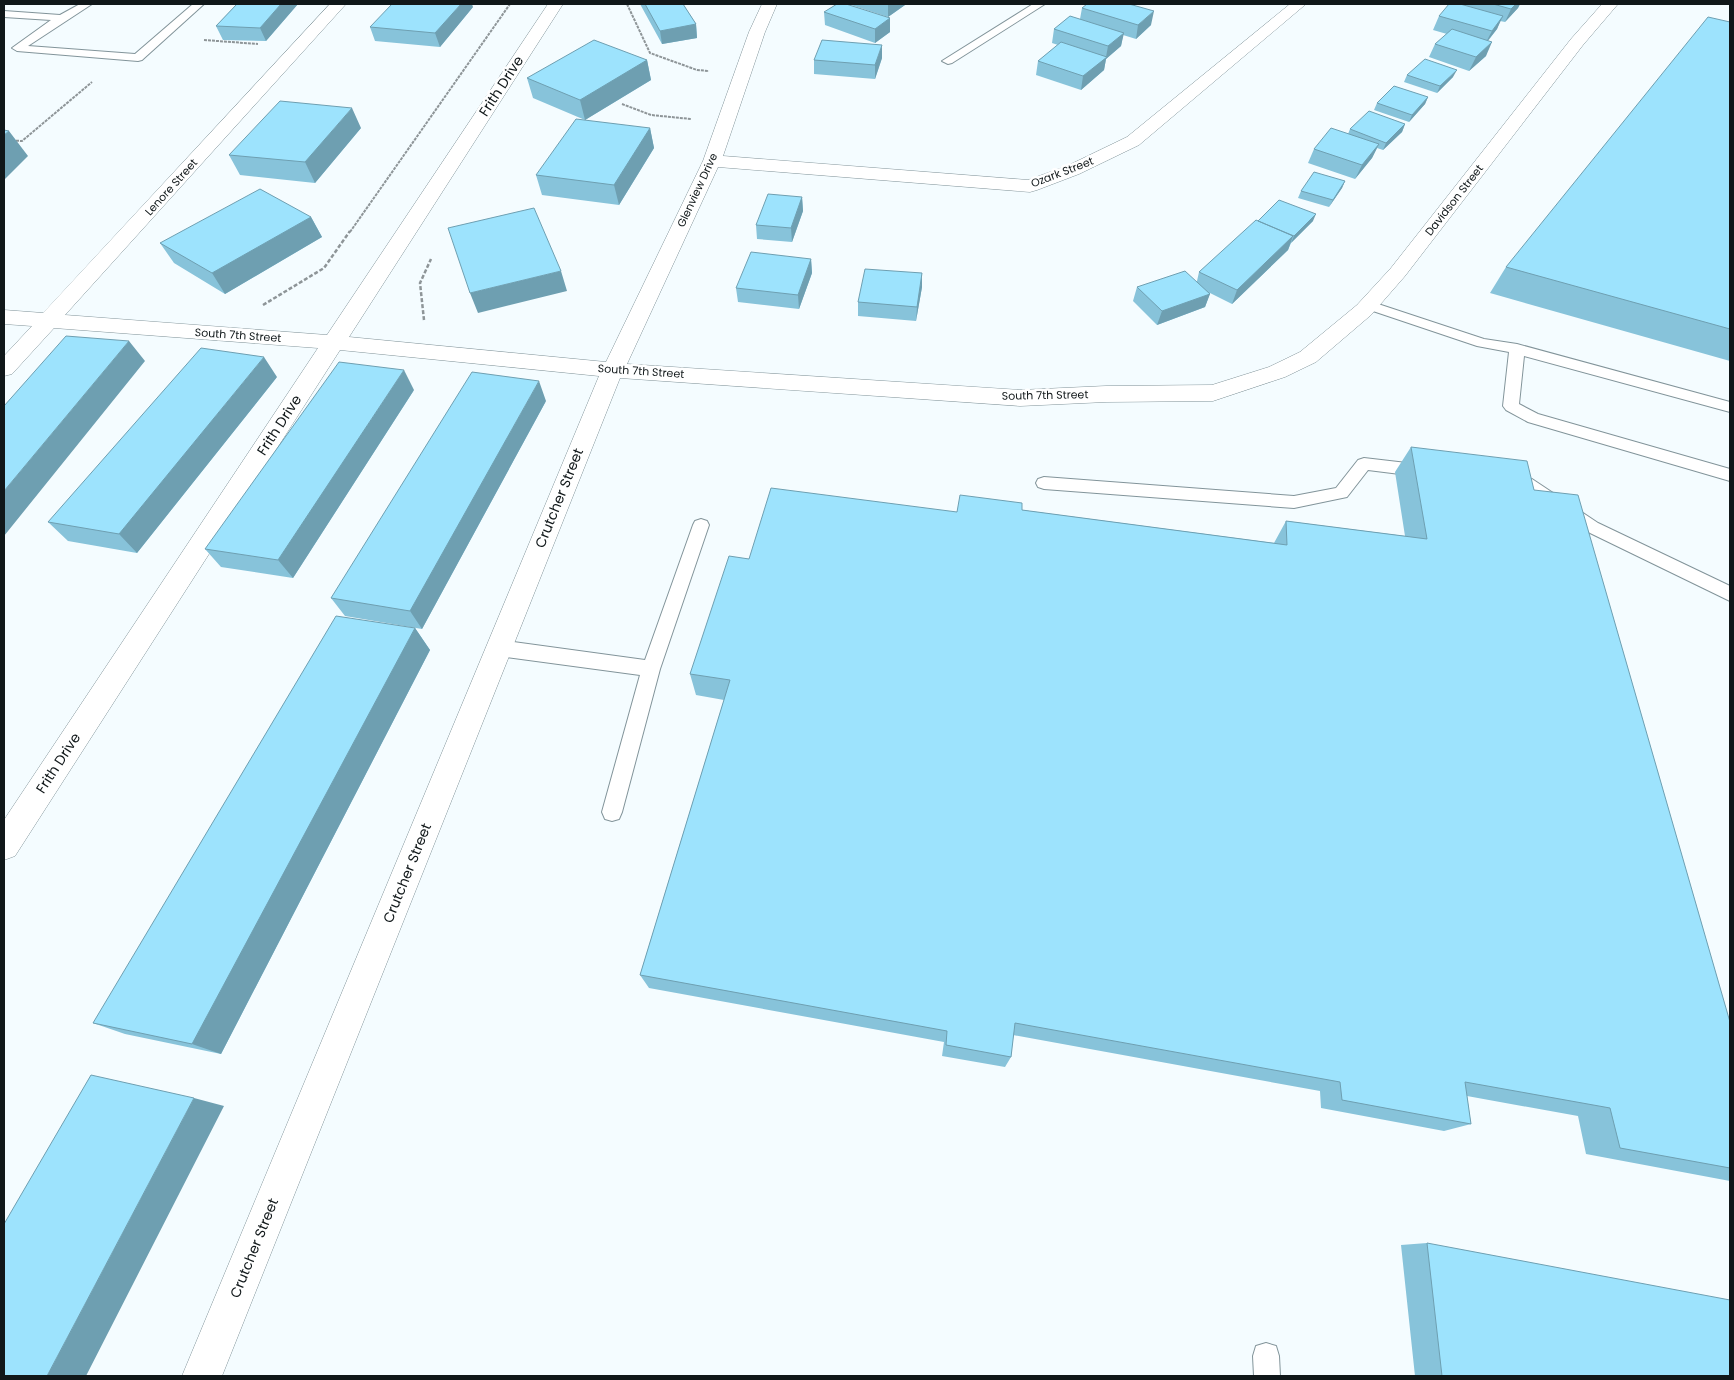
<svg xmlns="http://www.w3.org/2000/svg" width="1734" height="1380" viewBox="0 0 1734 1380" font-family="Poppins,sans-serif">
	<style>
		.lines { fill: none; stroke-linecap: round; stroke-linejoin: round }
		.lane-casing { stroke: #82949a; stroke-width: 2 }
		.street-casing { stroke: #82949a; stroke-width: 1 }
		.path-far1 { stroke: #8e9598; stroke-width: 2; stroke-dasharray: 3 1; stroke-linecap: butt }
		.path { stroke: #8e9598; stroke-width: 2.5; stroke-dasharray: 4 2; stroke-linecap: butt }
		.lane { fill: #fff; fill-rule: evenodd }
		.street { fill: #fff; fill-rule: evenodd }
		.wall { fill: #87c3da }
		.shaded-wall { fill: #6e9fb1 }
		.building { fill: #9de3fd; stroke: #6e9fb1 }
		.labels { text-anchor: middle; stroke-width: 5; stroke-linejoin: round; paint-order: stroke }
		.far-street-label { font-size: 11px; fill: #101719; stroke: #fff }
		.street-label { font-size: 14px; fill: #101719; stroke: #fff }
	</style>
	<rect width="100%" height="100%" fill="#f4fcff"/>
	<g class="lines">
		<defs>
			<path id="lane" d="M80,4H92L28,46L135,54L193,4H204L142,60L138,61L17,51L12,48L51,20L4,17V11L60,15Z
				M1033,4H1045L952,63L948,64L942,61Z
				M1369,301L1484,339L1517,344L1730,402V412L1524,356L1519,404L1538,414L1730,469V481L1528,422L1506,410L1503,406L1509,352L1477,346L1364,308L1362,305L1364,302Z
				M1364,458L1424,465L1430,467L1432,471L1430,475L1424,477L1368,470L1347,497L1294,508L1044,489L1038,487L1036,483L1038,479L1044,477L1294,496L1336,488L1358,460Z
				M1510,475L1532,479L1598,523L1730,586V601L1586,531L1522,488L1504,485L1502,481L1504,477Z
				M701,519L707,521L709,525L660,669L622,812L619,819L612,821L605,819L602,812L640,675L499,656L493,653L490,648L493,643L499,640L645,660L693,525L695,521Z
				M1266,1343L1276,1346L1279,1356L1280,1376H1254L1253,1356L1256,1346Z"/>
			<path id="street" d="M330,4H346L65,315L327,335L548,4H563L349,337L606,362L703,161L749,32L762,4H777L765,32L723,156L1028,180L1067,166L1127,137L1290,4H1306L1139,145L1079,174L1037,190L1030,192L718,167L627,364L1020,390L1106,386L1212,385L1269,367L1300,352L1357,305L1391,268L1571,39L1602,4H1618L1583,45L1405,276L1371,315L1316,362L1285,377L1213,401L1106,402L1020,406L620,378L222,1376H182L599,376L340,350L15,856L4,860V820L318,348L54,328L12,374L4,376V356L32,326L4,324V310L43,313Z"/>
		</defs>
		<use href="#lane" class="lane-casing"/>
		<use href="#street" class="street-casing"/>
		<path class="path-far1" d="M627,4L650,53L697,70L709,71
			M204,40L258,44
			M622,104L651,115L691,119
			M4,140L22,141L92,82
			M350,232L510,4"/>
		<path class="path" d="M263,305L324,268L350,231
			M424,320L420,283L431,259"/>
		<use href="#lane" class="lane"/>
		<use href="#street" class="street"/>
	</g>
	<path class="wall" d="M237,4H298L266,41L223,40L216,26Z
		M640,4H683L696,24L697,38L662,44Z
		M848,4H906L905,5L888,17Z
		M1466,4H1520L1518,8L1505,22L1500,21L1497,29L1488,41L1486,56L1469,71L1429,57L1435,44L1447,34L1433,30L1439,16L1465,5Z
		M473,7L440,47L375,41L370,27Z
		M1082,8L1151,25L1136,39L1123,35L1121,46L1106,59L1104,70L1081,90L1036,75L1038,61L1058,45L1052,43L1054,29L1080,19Z
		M824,12L890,18V32L875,43L825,25Z
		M1730,22V361L1490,293L1506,267Z
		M882,58L875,79L814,74V60Z
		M647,60L651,80L585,120L533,98L527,78Z
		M1407,75L1453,77L1437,93L1404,82Z
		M1428,97L1425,104L1409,122L1374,110L1377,103Z
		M1405,124L1402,132L1383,150L1377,148L1372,158L1355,179L1308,163L1314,149L1348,134L1350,129Z
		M361,128L315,183L240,175L229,155Z
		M650,128L654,148L619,205L542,195L536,175Z
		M1345,181L1342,188L1329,207L1298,198L1301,191Z
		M802,197L803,211L792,242L757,239L756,225Z
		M311,217L322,237L225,294L174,263L160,243Z
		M1258,221H1313L1291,243L1288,250L1232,304L1210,293L1205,307L1157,325L1133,301L1137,287L1197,281L1199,272Z
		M811,259L812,273L799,309L738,302L736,288Z
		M922,273V287L916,321L858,316V302Z
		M277,377L137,553L68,541L48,522Z
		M414,390L293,578L221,567L205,549Z
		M546,401L422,629L345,616L331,598Z
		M1411,447L1534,490L1730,1022V1181L1586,1154L1578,1116L1467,1096L1471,1124L1444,1131L1321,1108L1320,1091L1013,1035L1011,1057L1005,1067L942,1056L944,1042L649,988L640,975L724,700L696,695L690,674L749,559L957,512L1022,510L1274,543L1286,521L1405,536L1395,472Z
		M415,628L430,650L221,1054L125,1034L93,1023Z
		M1427,1243L1730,1376H1415L1401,1245Z"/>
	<path class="shaded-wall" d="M281,4H298L266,41L260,28Z
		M461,4H472L473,7L440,47L435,33Z
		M888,4H906L905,5L888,17Z
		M1516,4H1520L1518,8L1505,22L1511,9Z
		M1154,11L1151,25L1136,39L1138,25Z
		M1503,16L1497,29L1485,44L1492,31Z
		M890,18V32L875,43V29Z
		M696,24L697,38L662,44L660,31Z
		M1124,33L1121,46L1106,59L1104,70L1081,90L1083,76L1106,57L1108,46Z
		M1492,42L1486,56L1469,71L1476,57Z
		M882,45V58L875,79V65Z
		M647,60L651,80L585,120L580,100Z
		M1457,70L1453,77L1437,93L1440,86Z
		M1428,97L1425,104L1409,122L1412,115Z
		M352,108L361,128L315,183L305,162Z
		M1405,124L1402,132L1383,150L1386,143Z
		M650,128L654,148L619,205L614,185Z
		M9,131L28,156L4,180V135Z
		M1379,144L1372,158L1355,179L1362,165Z
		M1345,181L1342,188L1329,207L1333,200Z
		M802,197L803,211L792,242L791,228Z
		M1316,214L1313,221L1291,243L1294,236Z
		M311,217L322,237L225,294L212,273Z
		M1293,236L1288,250L1232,304L1237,290Z
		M811,259L812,273L799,309L798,295Z
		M561,271L567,291L478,313L470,293Z
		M922,273V287L916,321L917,307Z
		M1210,294L1205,307L1157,325L1162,311Z
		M129,341L145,361L4,536V491Z
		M264,357L277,377L137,553L119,534Z
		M404,370L414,390L293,578L278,560Z
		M539,381L546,401L422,629L410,611Z
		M415,628L430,650L221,1054L192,1044Z
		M194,1098L224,1106L86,1376H47Z"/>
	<path class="building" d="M237,4H281L260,28L216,26Z
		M392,4H461L435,33L370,27Z
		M645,4H683L696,24L660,31Z
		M837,4H846L890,18L875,29L824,12Z
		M1087,4H1129L1154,11L1138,25L1082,8Z
		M1449,4H1460L1503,16L1492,31L1439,16Z
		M1493,4H1516L1511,9Z
		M1070,16L1124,33L1108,46L1054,29Z
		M1708,17L1730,22V329L1506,267Z
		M1452,29L1492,42L1476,57L1435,44Z
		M594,40L647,60L580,100L527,78Z
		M822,40L882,45L875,65L814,60Z
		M1061,42L1107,57L1083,76L1038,61Z
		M1425,59L1457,70L1440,86L1407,75Z
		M1394,86L1428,97L1412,115L1377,103Z
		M280,101L352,108L305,162L229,155Z
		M1369,111L1405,124L1386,143L1350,129Z
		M576,119L650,128L614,185L536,175Z
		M1331,128L1379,144L1362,165L1314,149Z
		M4,130L9,131L4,135Z
		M1314,172L1345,181L1333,200L1301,191Z
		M260,189L311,217L212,273L160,243Z
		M768,194L802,197L791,228L756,225Z
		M1279,200L1316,214L1294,236L1258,221Z
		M534,208L561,271L470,293L448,228Z
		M1256,220L1293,236L1237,290L1199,272Z
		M751,252L811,259L798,295L736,288Z
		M865,269L922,273L917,307L858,302Z
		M1185,271L1210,294L1162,311L1137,287Z
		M66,336L129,341L4,491V406Z
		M201,348L264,357L119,534L48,522Z
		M339,362L404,370L278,560L205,549Z
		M472,372L539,381L410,611L331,598Z
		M1411,447L1527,461L1534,490L1578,495L1730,1022V1168L1620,1148L1610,1108L1465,1082L1471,1124L1342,1100L1340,1082L1015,1023L1011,1057L946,1045L947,1031L640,975L730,680L690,674L729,556L749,559L771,488L957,512L960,495L1022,503V510L1287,545L1286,521L1427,539Z
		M336,616L415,628L192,1044L93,1023Z
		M91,1075L194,1098L47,1376H4V1224Z
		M1427,1243L1730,1300V1376H1442Z"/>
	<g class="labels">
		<g class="far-street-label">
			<text transform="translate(1062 172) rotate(-21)" y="4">Ozark Street</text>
			<text transform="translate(171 187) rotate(-48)" y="4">Lenore Street</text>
			<text transform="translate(697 190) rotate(-65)" y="4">Glenview Drive</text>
			<text transform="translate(1454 200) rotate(-52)" y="4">Davidson Street</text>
			<text transform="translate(238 335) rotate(4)" y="4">South 7th Street</text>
			<text transform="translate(641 371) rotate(4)" y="4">South 7th Street</text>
			<text transform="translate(1045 395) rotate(-1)" y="4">South 7th Street</text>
		</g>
		<g class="street-label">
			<text transform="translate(501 86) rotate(-57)" y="5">Frith Drive</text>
			<text transform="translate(279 425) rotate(-57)" y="5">Frith Drive</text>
			<text transform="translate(559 498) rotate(-68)" y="5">Crutcher Street</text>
			<text transform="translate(58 763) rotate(-57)" y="5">Frith Drive</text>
			<text transform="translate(407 873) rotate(-68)" y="5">Crutcher Street</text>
			<text transform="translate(254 1248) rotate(-68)" y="5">Crutcher Street</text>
		</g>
	</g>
	<rect width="1734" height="1380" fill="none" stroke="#101719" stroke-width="10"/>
</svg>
